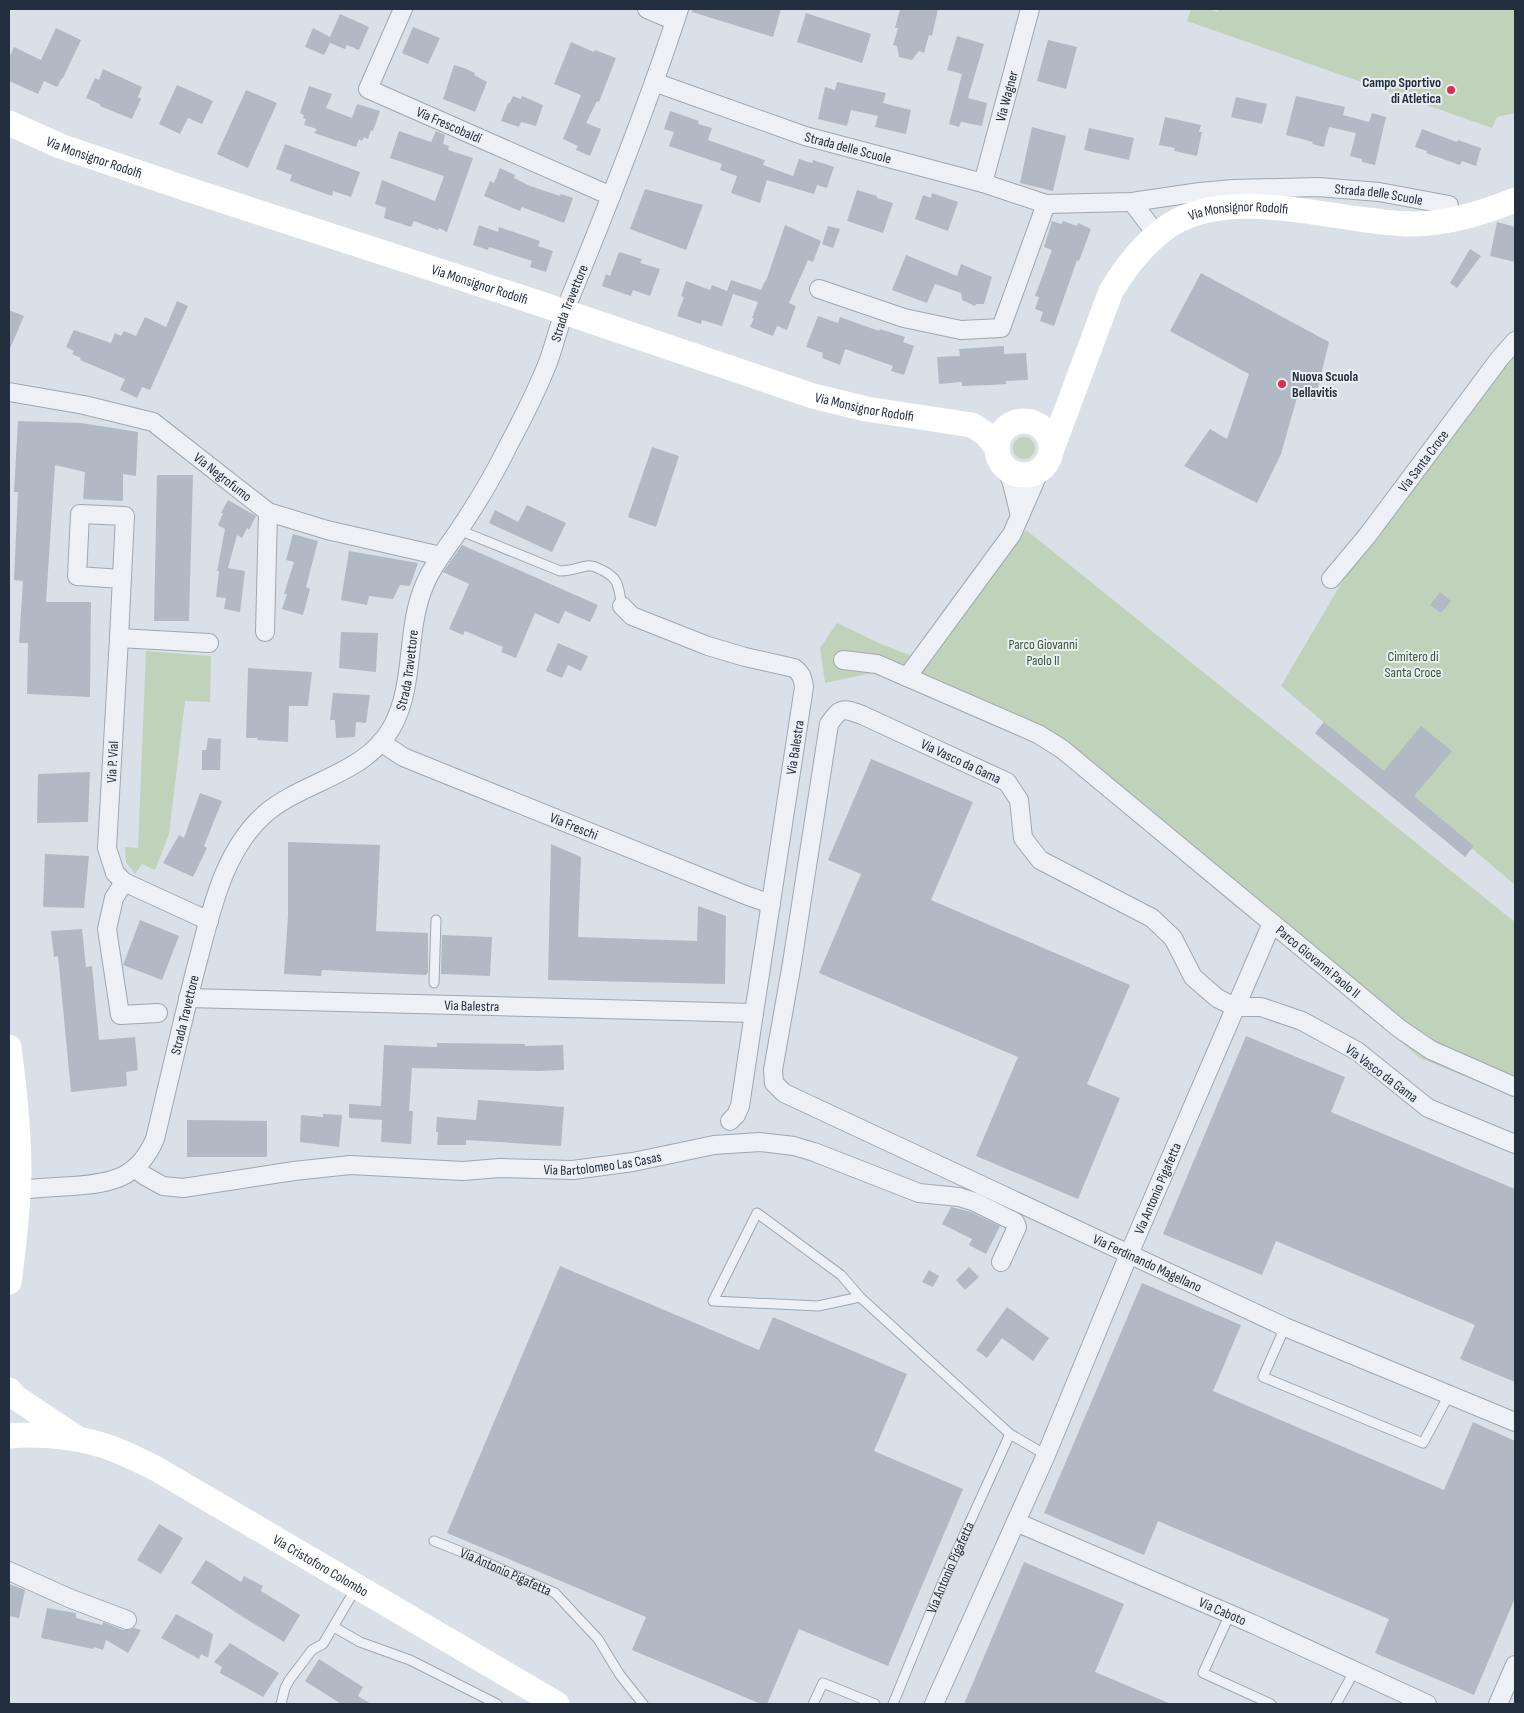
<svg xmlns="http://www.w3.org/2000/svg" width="1524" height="1713" viewBox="0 0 1524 1713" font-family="'Sofia Sans Condensed',sans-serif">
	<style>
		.green { fill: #c1d2ba }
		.building { fill: #b1b9c4 }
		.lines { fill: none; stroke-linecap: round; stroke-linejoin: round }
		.lane-casing { stroke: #9fa7b1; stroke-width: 11 }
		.street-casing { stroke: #9fa7b1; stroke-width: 20 }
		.lane { stroke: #edf0f5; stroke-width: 9 }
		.street { stroke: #edf0f5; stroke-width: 18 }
		.secondary { stroke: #fff; stroke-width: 25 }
		.poi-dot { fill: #dc2f51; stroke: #e9eff5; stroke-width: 2 }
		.labels { text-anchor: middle; stroke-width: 4; stroke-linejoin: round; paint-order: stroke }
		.poi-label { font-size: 14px; font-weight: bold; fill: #232e3e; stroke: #e9eff5; text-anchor: end }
		.street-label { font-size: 14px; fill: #232e3e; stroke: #e9eff5 }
		.park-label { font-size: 14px; fill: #395b2f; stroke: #e9eff5 }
	</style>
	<rect width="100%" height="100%" fill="#dae0e7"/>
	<path class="green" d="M1191,9H1209L1218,12L1217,9H1515V113L1497,117L1492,128L1187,21Z
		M1515,345V885L1281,686L1366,541Z
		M1013 448a11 11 0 1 1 22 0a11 11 0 1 1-22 0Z
		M1026,530L1515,922V1097L1420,1058L1289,948L1236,907L1041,743L872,673L825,683L820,648L837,623L881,644L930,663Z
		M146,651L211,656L210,702L185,701L169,834L155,870L142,864L135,874L126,862L125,847L138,848Z"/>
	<path class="building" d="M692,9H781L773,37L692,12Z
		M900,9H938L932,36L929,35L924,53L919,51L912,60L899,57L897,46L893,45L898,28H895Z
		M806,13L871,34L862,63L797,42Z
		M340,14L369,27L359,50L347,45L345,49L330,43L324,55L305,47L313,28L330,37Z
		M413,27L440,38L428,64L402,53Z
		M56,28L81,40L63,78H62L57,87L44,81L38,94L9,81V58L14,47L41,60Z
		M957,36L984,44L968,98L987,103L982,126L961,122L959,127L949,124L962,74L947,70Z
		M1048,40L1077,47L1066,89L1037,81Z
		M571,42L594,52L595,50L616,58L599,102L597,101L586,123L601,129L590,156L576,150L578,146L563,139L581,95L554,84Z
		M454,65L464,68L475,73L474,75L487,82L475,112L443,99Z
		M103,69L142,87L138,97L141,99L132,119L100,106V104L86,98L95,78L99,80Z
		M837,82L886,93L883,103L911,110L906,134L875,127L878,116L851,110L847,126L818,119L825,87L835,90Z
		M177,85L213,101L202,124L188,118L180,134L159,124Z
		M309,86L332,94L326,108L352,118L357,104L380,111L373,131L371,130L368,139L364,137L362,141L359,139L356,147L314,133L317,129L304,125L306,119L303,118L304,115L300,113Z
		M246,90L277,103L248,168L217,154Z
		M513,96L521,99L522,96L543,105L536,126L521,122L519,127L501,121L508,103L509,104Z
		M1296,96L1345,107L1343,115L1369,122L1372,113L1386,117L1375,165L1362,162V159L1350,156L1356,133L1329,127L1324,147L1312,144L1313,142L1286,135Z
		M1236,97L1267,104L1262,124L1231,117Z
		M670,111L699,121L698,124L712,128L708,140L765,160L763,165L793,176L799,159L812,163L813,160L834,167L827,188L817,185L814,194L767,180L760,203L731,193L737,176L720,170L722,164L669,146L674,132L664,129Z
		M1165,117L1201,125L1199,132H1202L1197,156L1174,151L1175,148L1159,145Z
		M1032,127L1066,136L1053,191L1020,183Z
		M1089,128L1134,138L1129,160L1084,150Z
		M1422,129L1457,142L1458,140L1481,148L1476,166L1462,161L1460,165L1426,153L1427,151L1415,147Z
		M399,131L431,142L436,131L445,135L443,144L449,146L448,150L473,158L447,232L439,228L438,230L414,221L411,227L384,218L386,208L375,204L382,180L435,201L444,176L390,158Z
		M285,144L360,172L351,197L333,191L332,196L290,181L292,175L276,169Z
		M500,168L515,175L514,178L530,186L560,196L561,194L573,198L564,223L522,207L520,211L484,196L490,181L494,183Z
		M645,189L703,205L686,250L630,229Z
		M857,190L877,196V198L893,203L883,233L847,221Z
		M932,193L958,202L948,231L915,219L923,195L931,198Z
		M1052,221L1061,224L1063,221L1077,226L1078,223L1091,229L1079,261L1077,260L1054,326L1040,321L1043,312L1035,309L1039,297L1035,296L1052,250L1044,247Z
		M1497,222L1515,227V262L1490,256Z
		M479,225L498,232L499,227L540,241L538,246L553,251L546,272L530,267L532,261L489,247L488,250L473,245Z
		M785,225L821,241L813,262L808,260L789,303L796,306L787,330L777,326L773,336L750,327L754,318H752L758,302L733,294L722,326L702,320L701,324L677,316L684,297L681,296L686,281L710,290L712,285L727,291L731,280L761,290L765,281H766Z
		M828,226L840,229L833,248L822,244Z
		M1470,249L1481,256L1457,288L1450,283Z
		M619,252L642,259L640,263L660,269L650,296L633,290L631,296L602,286L606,274L610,276Z
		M906,255L957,276L961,264L992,277L984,304H976L975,306L962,300L961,293L935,284L927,303L892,290Z
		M1201,273L1329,342L1315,400L1298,394L1281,454L1257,503L1184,466L1210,429L1227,439L1249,374L1170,331Z
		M177,301L188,306L150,390L142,387L137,398L120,390L125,379L80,360L81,358L72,354L74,351L66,347L74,330L111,343L115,333L121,336L124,331L136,336L145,317L166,327Z
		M9,310L24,316L9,351Z
		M818,316L838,323L840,317L879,331L880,329L905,337L903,342L914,346L904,375L891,371L893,366L845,349L840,365L822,358L823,353L806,347Z
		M1004,346V354L1026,353L1028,380L1006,381V384L990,385L962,386V382L939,384L937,357L960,356L959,349Z
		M18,421L81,423L138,432L136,476L123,474V501L83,499L85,472L55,465L46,602H91L90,697L27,694L28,643H19L23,581L14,580L18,492H14Z
		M652,447L679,456L656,527L628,517Z
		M157,475H193L189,621H154Z
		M228,500L256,516L249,530L247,528L242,538L237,535L228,568L245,571L240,612L224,609L226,598L216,597L219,571H217L225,529L218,525L223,513H221Z
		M527,505L566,523L552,552L489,523L495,510L518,522Z
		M293,534L318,541L306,587L310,589L303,615L282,609L287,594H284L294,562L286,560Z
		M462,545L598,605L590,622L565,611L559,624L535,613L516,658L501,652L503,647L465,631L463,635L449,629L469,584L443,572Z
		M349,551L418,563L410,586L400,585L393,599L369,596L367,605L341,600Z
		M1440,592L1451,601L1441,613L1430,605Z
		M341,632L378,633L376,672L339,668Z
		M558,643L588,656L581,671L568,665L562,678L546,671Z
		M248,668L312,672L308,706H289L288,742L257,740L258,738H246Z
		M333,693L370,695L366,723L356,722L355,737L336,738L335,720H330Z
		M1324,722L1384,771L1421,726L1452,751L1414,796L1474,846L1465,857L1315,733Z
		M208,738L221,739L220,770H202V750H206Z
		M871,759L973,802L931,900L1130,985L1087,1084L1120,1098L1078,1199L976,1156L1018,1057L819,973L861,874L828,860Z
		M90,772L88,822L37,823L38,774Z
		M200,793L222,801L204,846L207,848L193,877L163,863L179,835L184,838Z
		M288,842L380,845L376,931L428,933V973L426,975L322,970L321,976L284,974L288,916Z
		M551,844L581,857L578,937L697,941L698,906L726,916L725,984L548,980Z
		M45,854L89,856L84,908L43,907Z
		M140,920L179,936L162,980L123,965Z
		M82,929L86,967L92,966L99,1040L135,1037L138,1070L126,1072L127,1086L71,1092L58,956L54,957L51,931Z
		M442,935L492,937L490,976L441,974Z
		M1246,1036L1345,1077L1331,1112L1515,1189V1382L1460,1359L1475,1325L1276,1241L1262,1275L1163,1234Z
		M437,1043L525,1044V1046L563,1045L564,1070L538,1071L412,1068L409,1111H413L411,1144L381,1142L382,1120L349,1118V1104L381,1106L384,1045L437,1047Z
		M478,1100L564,1107L561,1146L466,1140V1145H437L438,1132H436L437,1117L476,1120Z
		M323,1114L342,1115L339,1147L300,1142L301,1115L323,1117Z
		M187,1120L267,1121V1157H187Z
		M951,1207L971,1212L1000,1226L986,1254L969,1245L972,1239L942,1224Z
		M560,1266L759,1350L773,1317L907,1374L874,1451L963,1489L888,1666L799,1629L767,1704H761L632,1650L646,1617L447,1533Z
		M969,1267L979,1277L965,1290L956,1280Z
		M929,1270L939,1276L933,1287L922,1282Z
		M1142,1283L1241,1325L1213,1391L1444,1490L1473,1422L1515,1441V1598L1474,1695L1375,1653L1389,1619L1158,1521L1144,1555L1044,1513Z
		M1007,1307L1049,1338L1033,1361L1002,1338L987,1358L976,1350Z
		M159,1524L183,1538L161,1574L137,1560Z
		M206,1560L241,1582L244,1576L263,1586L261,1591L300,1615L284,1642L243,1617L191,1583Z
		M1024,1562L1124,1604L1095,1672L1171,1704H964Z
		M9,1584L25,1590L19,1618L9,1616Z
		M47,1608L76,1613V1618L102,1625L103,1622L123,1630H129L134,1628L141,1630L128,1653L106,1640L103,1650L94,1647L93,1649L41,1638Z
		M176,1614L213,1634L208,1658L201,1654L199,1659L161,1638Z
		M230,1643L279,1673L263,1697L220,1673L222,1667L214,1662Z
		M319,1659L363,1687L358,1696L371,1704H341L305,1681Z"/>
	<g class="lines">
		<defs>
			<g id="lane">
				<path d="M459,530L560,571C570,571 577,568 587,566C593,565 597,568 602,570C620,579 618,587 622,606"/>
				<path d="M434,983L436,920"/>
				<path d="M860,1297L818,1306L713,1301L757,1213L841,1275L860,1297L1010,1434L1046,1455"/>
				<path d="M1285,1327L1263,1377L1423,1443L1449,1395"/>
				<path id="s1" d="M434,1541L472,1556L555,1593L598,1639L620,1675L643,1704"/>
				<path d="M1230,1614L1203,1673L1271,1704"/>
				<path d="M334,1627L360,1642L410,1660L497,1704"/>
				<path d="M281,1704L285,1688L290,1679L312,1650L323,1644L356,1588"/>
				<path d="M813,1704L823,1683L875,1704"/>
				<path id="s2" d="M893,1704L944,1579L1010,1434"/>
				<path d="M1336,1704L1354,1672"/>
			</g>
			<g id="street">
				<path id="s3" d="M403,9L368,89L611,196"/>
				<path d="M647,9L675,21"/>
				<path id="s4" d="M654,82L805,136L983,183L1046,204L1132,202L1200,192L1233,189L1318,187L1379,192L1449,205"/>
				<path id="s5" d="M983,183L1030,9"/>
				<path d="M1132,202L1157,235"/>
				<path d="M819,289L904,318L961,330L1001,328L1046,204"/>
				<path id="s6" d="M9,392L84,405L153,422L268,512L327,530L441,556"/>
				<path d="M1007,470L1012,483L1020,516"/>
				<path d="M122,579L77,576L80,514L125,516C123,557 121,597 119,638L107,848L115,873L124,882L209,921"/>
				<path id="s7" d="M1331,579L1367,536L1500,358L1515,341"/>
				<path d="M265,632L268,512"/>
				<path d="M119,638L209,643"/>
				<path id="s8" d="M843,660L877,664L1038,734L1062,749L1400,1029L1431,1050L1515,1087"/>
				<path d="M907,677L1012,534L1039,472"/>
				<path id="s9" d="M381,742L403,757L748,896L771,904"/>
				<path d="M124,882L114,898L107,929L120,1015L158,1013"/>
				<path id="s10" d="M188,998L754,1013L804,687C803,678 801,673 794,668L745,657L708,646L632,616L622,606"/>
				<path d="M730,1121L736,1115L740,1106L754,1013"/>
				<path id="s11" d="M1515,1144L1428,1108L1357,1051L1302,1021L1261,1007H1235L1217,998L1193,977L1173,938L1152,918L1040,860L1023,838L1019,800L1007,782L862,715C843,708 841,707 829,724L792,963L773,1070L774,1083L784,1093L1285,1327L1515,1422"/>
				<path id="s12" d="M136,1169L145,1176L163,1186L183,1188L294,1171L350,1165L463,1171L500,1168L573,1170L633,1162L714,1145L760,1142L794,1146L814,1152L919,1193L959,1197L975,1202L1015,1222L1017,1227L1001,1262"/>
				<path id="s13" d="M18,1190C37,1188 55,1187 73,1186C113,1183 138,1178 155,1139C169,1081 182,1022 197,964C211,912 223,850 266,813C304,781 366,774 392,727C416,684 405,628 425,584C433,564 448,547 459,530C477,503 494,475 508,446C522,420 536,392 547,365C554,347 558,328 565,310C606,211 646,111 679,9"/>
				<path id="s14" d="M1016,1522L1253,1624L1427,1704"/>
				<path d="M9,1571L69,1598L127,1620"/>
				<path id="s15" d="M934,1704L1046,1455L1129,1254L1272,923"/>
				<path d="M1498,1704L1515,1665"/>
			</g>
		</defs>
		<use href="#lane" class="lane-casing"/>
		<use href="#street" class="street-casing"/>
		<use href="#lane" class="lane"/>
		<use href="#street" class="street"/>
		<g class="secondary">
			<path id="s16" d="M9,123L60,146L190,190L538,303L813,396L866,409L972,425L986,434L997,448"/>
			<circle cx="1024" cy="448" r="27"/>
			<path id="s17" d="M1052,449L1111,291C1125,268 1142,246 1163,230C1215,190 1299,211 1359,219C1377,221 1394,224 1412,224C1447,224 1483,213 1515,200"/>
			<path d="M9,1047C14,1088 19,1129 19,1171C18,1208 14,1245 9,1282"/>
			<path d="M9,1390L15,1397L75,1437"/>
			<path id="s18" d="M9,1436C44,1433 83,1437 116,1450C129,1455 142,1462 155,1468L557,1704"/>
		</g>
	</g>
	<g class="poi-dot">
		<circle cx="1451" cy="90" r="5"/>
		<circle cx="1282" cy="384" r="5"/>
	</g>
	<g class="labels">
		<g class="poi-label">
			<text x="1441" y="87">Campo Sportivo<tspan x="1441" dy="16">di Atletica</tspan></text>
			<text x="1292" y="381" text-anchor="start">Nuova Scuola<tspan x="1292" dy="16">Bellavitis</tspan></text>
		</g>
		<g class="street-label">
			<text dy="5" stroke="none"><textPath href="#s5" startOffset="90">Via Wagner</textPath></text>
			<text dy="5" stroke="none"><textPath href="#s3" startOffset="176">Via Frescobaldi</textPath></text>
			<text dy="5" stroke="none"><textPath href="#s4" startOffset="205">Strada delle Scuole</textPath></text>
			<text dy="5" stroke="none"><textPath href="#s16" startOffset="92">Via Monsignor Rodolfi</textPath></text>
			<text dy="5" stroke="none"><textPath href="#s4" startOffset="745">Strada delle Scuole</textPath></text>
			<text dy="5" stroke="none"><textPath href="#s17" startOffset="329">Via Monsignor Rodolfi</textPath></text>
			<text dy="5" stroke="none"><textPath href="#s16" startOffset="498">Via Monsignor Rodolfi</textPath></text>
			<text dy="5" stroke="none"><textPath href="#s13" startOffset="1124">Strada Travettore</textPath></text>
			<text dy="5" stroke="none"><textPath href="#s16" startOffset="902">Via Monsignor Rodolfi</textPath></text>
			<text dy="5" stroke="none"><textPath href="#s7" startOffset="150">Via Santa Croce</textPath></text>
			<text dy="5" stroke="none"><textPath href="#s6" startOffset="236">Via Negrofumo</textPath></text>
			<text dy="5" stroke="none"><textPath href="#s13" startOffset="719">Strada Travettore</textPath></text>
			<text dy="5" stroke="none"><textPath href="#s10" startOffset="835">Via Balestra</textPath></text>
			<text transform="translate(961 761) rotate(25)" y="5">Via Vasco da Gama</text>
			<text transform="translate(112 762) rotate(-87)" y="5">Via P. Vial</text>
			<text dy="5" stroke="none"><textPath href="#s9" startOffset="211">Via Freschi</textPath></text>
			<text dy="5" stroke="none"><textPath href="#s8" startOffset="571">Parco Giovanni Paolo II</textPath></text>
			<text dy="5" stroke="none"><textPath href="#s10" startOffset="284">Via Balestra</textPath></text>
			<text dy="5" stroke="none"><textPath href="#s13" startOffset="284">Strada Travettore</textPath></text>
			<text transform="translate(1382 1073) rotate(37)" y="5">Via Vasco da Gama</text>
			<text dy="5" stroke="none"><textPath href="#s12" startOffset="474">Via Bartolomeo Las Casas</textPath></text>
			<text dy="5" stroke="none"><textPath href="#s15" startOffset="562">Via Antonio Pigafetta</textPath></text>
			<text dy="5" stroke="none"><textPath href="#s11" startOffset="1634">Via Ferdinando Magellano</textPath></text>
			<text dy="5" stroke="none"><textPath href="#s18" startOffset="344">Via Cristoforo Colombo</textPath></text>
			<text dy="5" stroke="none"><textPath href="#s2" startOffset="148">Via Antonio Pigafetta</textPath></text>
			<text dy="5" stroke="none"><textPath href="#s1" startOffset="78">Via Antonio Pigafetta</textPath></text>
			<text dy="5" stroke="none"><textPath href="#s14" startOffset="225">Via Caboto</textPath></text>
		</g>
		<g class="park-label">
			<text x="1043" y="649">Parco Giovanni<tspan x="1043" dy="16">Paolo II</tspan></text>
			<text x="1413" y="661">Cimitero di<tspan x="1413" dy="16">Santa Croce</tspan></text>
		</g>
	</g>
	<rect width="1524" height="1713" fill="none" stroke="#232e3e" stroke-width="20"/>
</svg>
